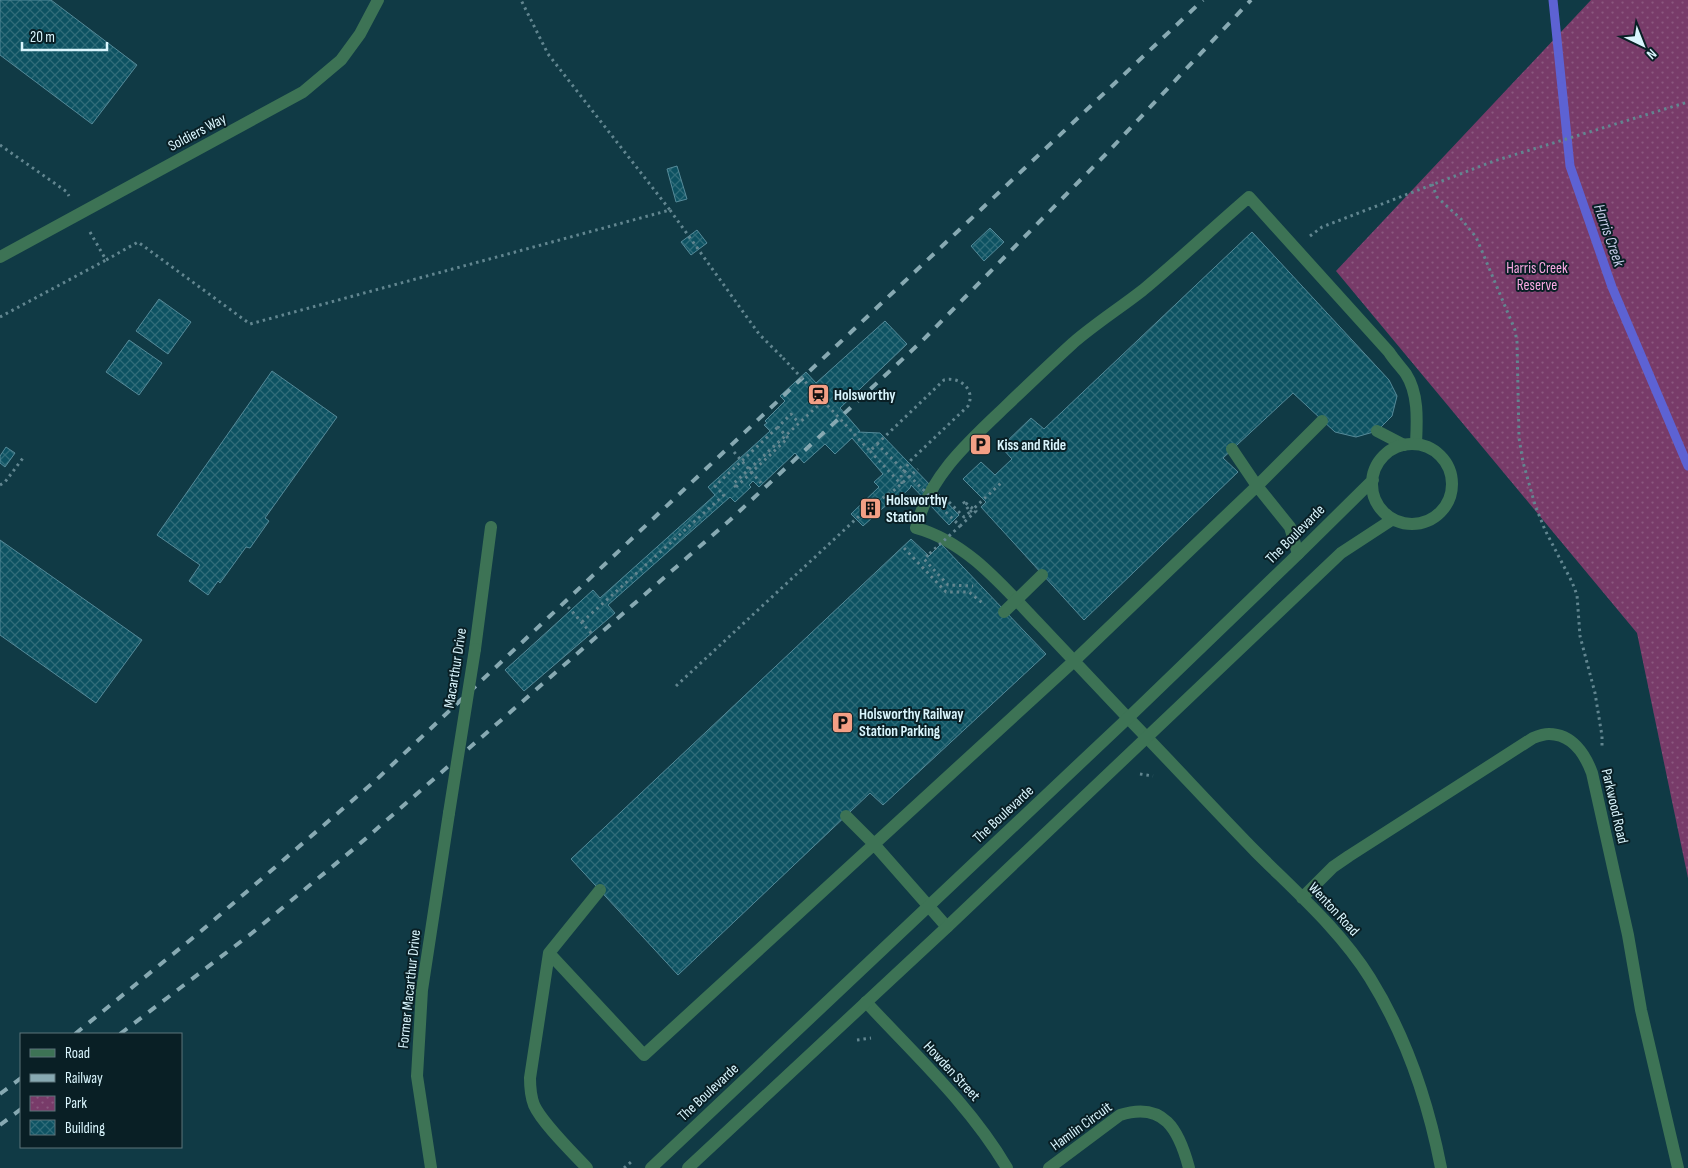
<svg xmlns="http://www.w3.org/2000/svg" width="1688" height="1168" viewBox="0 0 1688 1168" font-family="'Sofia Sans Condensed',sans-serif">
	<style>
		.park { fill: url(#park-dots) }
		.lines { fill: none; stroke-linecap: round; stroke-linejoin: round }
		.stream { stroke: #5d62d3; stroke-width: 9 }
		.building { fill: url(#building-cross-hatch); stroke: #558a99 }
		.path { stroke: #628690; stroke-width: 3; stroke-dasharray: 2.5 4; stroke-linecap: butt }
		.service { stroke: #3d7355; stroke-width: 12 }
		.minor { stroke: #3d7355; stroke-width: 12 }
		.tertiary { stroke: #3d7355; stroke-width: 12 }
		.rail { stroke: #87a9b2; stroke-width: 4; stroke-dasharray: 9 9; stroke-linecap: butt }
		.path-bridge { stroke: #628690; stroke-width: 3; stroke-dasharray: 2.5 4; stroke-linecap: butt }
		.service-bridge { stroke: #3d7355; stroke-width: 12 }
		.labels { text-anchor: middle; stroke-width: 4; stroke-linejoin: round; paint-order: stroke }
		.street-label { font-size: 15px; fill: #d9f5fd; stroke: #091f25 }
		.park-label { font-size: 15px; fill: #faa9e3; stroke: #091f25 }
		.poi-label { font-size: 15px; font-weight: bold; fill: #d9f5fd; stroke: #091f25; text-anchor: start }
		.water-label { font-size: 16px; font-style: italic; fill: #c7cce9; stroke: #091f25 }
	</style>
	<defs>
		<pattern id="park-dots" width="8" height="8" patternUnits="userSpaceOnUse" patternTransform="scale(1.25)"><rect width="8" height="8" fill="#783b69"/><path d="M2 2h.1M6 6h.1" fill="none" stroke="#8b587f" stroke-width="1.8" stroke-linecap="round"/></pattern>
		<pattern id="building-cross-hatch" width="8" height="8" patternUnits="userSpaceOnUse" patternTransform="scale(1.25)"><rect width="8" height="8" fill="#0d5262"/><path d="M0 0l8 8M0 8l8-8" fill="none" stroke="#306c79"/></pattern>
	</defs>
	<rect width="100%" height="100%" fill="#103a45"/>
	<path class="park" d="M1591,0H1688V878L1637,633L1336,271Z"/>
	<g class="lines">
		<path class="stream" d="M1553,0L1570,166L1612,287L1688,466"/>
	</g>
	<path class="building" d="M0,0H51L137,65L92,124L0,55Z
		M677,166L687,199L676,202L667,169Z
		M990,228L1004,242L984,261L971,246Z
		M697,230L707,243L691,255L681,242Z
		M1252,232L1389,380L1397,396L1392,416L1377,431L1356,437L1335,432L1293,393L1223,458L1238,472L1084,620L981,507L986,502L963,479L981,462L995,475L1012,459L1001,447L1031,418L1044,429Z
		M159,299L191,322L168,354L136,331Z
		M885,321L907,344L840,408L860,431L858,432L880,433L959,515L949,525L911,485L910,488L894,503L891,501L863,526L851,514L879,487L874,482L883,474L852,438L835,454L825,444L804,463L795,453L759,487L753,481L749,485L751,487L735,502L730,497L608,605L615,613L524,691L505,670L593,590L600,598L715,495L708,487L770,431L764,425L767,423L765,421L785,401L780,396L806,372L816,383Z
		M129,340L162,363L139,395L106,372Z
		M272,371L337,417L265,518L269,521L250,548L246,547L220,583L218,581L208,595L189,581L200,565L157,535Z
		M6,447L15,453L5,467L0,463V456Z
		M911,539L928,555V557L941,544L1046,654L883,805L870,793L678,975L571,859Z
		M0,540L142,640L96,703L0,635Z"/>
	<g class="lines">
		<path class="path" d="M0,145L67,192L69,196
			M1432,184L1437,197L1462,220L1476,237L1515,330L1517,342L1519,438L1523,462L1535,505L1545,530L1572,582L1577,595L1580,636L1595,693L1602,736V747
			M670,210L759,334L783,358
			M90,232L106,260L138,242L250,324L670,210L548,54L521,0
			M1310,236L1322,227L1494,161L1688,102
			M0,317L106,260
			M877,444L944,380C960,376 976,390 968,406L911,460L901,475L902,484
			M870,451L901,484
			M734,452L761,483
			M0,485L5,482L23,458
			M736,487L733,484L823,401
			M949,502L964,517L970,512L963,501
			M970,512L1001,483
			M960,526L976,511L963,501
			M904,548L946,592H969L985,605
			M928,555L924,559L948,585L973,586
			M568,607L592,634
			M582,622L724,495L715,486L778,427
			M676,686L870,506L892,492L918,469
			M1140,774L1153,776
			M857,1040L871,1038
			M624,1168L631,1162"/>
		<path class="service" d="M1377,431L1404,445
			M1232,449L1257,486L1290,527L1298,554
			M475,649L491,527
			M1128,718C1099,687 1070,657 1041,626C1005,589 968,542 916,528C929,477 967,443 1004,408C1027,386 1050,364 1073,343C1095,324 1120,308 1143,290C1179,260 1213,228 1249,197L1389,352C1394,360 1401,367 1406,374C1419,394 1417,422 1416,444
			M846,816L873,843L947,927
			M549,953L644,1055L1074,661L1257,486L1322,421
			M431,1168L417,1076L422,990L449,813
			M587,1168C573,1153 542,1123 534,1105C531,1097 530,1088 530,1078L549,953L600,890"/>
		<path class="minor" d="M0,257L303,92L341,60L360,34L378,0
			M1128,718C1171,762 1213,808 1256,852C1296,892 1340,930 1370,978C1406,1036 1428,1101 1441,1168
			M1302,898L1333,867L1349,856L1533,738C1538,736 1544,734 1549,734C1572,734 1585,754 1592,773L1628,935L1641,1010L1678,1168
			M866,1002C915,1055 970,1105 1007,1168
			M1049,1168L1120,1115C1164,1101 1179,1130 1189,1168"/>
		<path class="tertiary" d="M1372 484a40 40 0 1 1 80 0a40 40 0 1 1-80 0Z
			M651,1168L1128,718L1298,554L1373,480
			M688,1168L947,927L1341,553L1393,519"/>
		<path class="rail" d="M75,1034L200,932L375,781L1203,0
			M120,1034L252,933L356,847L730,520L922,341L1106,154L1251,0
			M0,1094L21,1078
			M0,1125L21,1109"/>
		<path class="path-bridge" d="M783,358L870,451L877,444L960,526L928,555
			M736,487L788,438L778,427L791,414L799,423"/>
		<path class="service-bridge" d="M1004,612L1042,575
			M449,813L475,649"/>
	</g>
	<defs>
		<symbol id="station-square" viewBox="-11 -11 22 22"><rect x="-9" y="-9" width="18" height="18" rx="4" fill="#f39f85" stroke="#091f25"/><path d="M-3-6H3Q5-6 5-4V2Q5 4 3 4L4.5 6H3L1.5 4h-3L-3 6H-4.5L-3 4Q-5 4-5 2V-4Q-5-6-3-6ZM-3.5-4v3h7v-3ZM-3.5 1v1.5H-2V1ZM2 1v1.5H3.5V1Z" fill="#111"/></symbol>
		<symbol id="parking-square" viewBox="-11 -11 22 22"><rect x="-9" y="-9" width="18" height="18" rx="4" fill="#f39f85" stroke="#091f25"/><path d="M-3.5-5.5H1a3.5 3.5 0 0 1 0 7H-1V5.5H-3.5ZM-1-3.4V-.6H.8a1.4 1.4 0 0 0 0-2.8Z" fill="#111"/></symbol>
		<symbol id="building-square" viewBox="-11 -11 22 22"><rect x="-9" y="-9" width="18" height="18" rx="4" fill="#f39f85" stroke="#091f25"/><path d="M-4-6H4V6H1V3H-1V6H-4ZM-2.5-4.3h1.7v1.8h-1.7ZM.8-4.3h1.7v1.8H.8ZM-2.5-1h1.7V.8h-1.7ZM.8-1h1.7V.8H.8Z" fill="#111"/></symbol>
	</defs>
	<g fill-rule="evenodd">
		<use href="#station-square" x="806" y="382" width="25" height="25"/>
		<use href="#parking-square" x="968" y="432" width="25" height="25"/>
		<use href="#building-square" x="858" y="496" width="25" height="25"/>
		<use href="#parking-square" x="830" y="710" width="25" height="25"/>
	</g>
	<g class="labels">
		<g class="street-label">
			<text transform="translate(197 132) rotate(-28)" y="5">Soldiers Way</text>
			<text transform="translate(1295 534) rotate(-45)" y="5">The Boulevarde</text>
			<text transform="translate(455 668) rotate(-81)" y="5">Macarthur Drive</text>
			<text transform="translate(1615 806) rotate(77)" y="5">Parkwood Road</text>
			<text transform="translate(1003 814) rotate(-43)" y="5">The Boulevarde</text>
			<text transform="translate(1334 909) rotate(47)" y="5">Wenton Road</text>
			<text transform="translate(409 989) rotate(-84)" y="5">Former Macarthur Drive</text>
			<text transform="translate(952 1071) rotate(47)" y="5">Howden Street</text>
			<text transform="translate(708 1092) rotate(-43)" y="5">The Boulevarde</text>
			<text transform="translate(1081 1126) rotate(-36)" y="5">Hamlin Circuit</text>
		</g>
		<g class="park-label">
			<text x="1537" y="273">Harris Creek<tspan x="1537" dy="17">Reserve</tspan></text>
		</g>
		<g class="poi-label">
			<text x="834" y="400">Holsworthy</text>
			<text x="997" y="450">Kiss and Ride</text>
			<text x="886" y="505">Holsworthy<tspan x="886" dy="17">Station</tspan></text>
			<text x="859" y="719">Holsworthy Railway<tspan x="859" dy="17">Station Parking</tspan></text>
		</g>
		<g class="water-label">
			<text transform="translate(1610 235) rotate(71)" y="6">Harris Creek</text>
		</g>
	</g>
	<rect x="20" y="1033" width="162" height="115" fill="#091f25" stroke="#5c757b"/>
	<rect x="30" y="1049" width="25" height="8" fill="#3d7355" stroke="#5c757b"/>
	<text x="65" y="1058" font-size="15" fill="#d9f5fd">Road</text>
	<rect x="30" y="1074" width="25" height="8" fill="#87a9b2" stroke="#5c757b"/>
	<text x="65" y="1083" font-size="15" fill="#d9f5fd">Railway</text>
	<rect x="30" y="1096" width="25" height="15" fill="url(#park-dots)" stroke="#5c757b"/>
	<text x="65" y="1108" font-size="15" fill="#d9f5fd">Park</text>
	<rect x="30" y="1120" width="25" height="15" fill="url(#building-cross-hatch)" stroke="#5c757b"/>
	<text x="65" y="1133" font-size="15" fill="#d9f5fd">Building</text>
	<g transform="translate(1643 45) rotate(137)" stroke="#091f25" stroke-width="4" paint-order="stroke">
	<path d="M0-4L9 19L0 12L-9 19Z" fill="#d9f5fd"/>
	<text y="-8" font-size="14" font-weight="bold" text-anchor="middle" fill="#d9f5fd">N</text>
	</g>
	<path d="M22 42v8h85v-8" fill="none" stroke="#d9f5fd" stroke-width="2.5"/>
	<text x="30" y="42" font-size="15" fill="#d9f5fd" stroke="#091f25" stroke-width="4" paint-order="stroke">20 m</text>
</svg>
